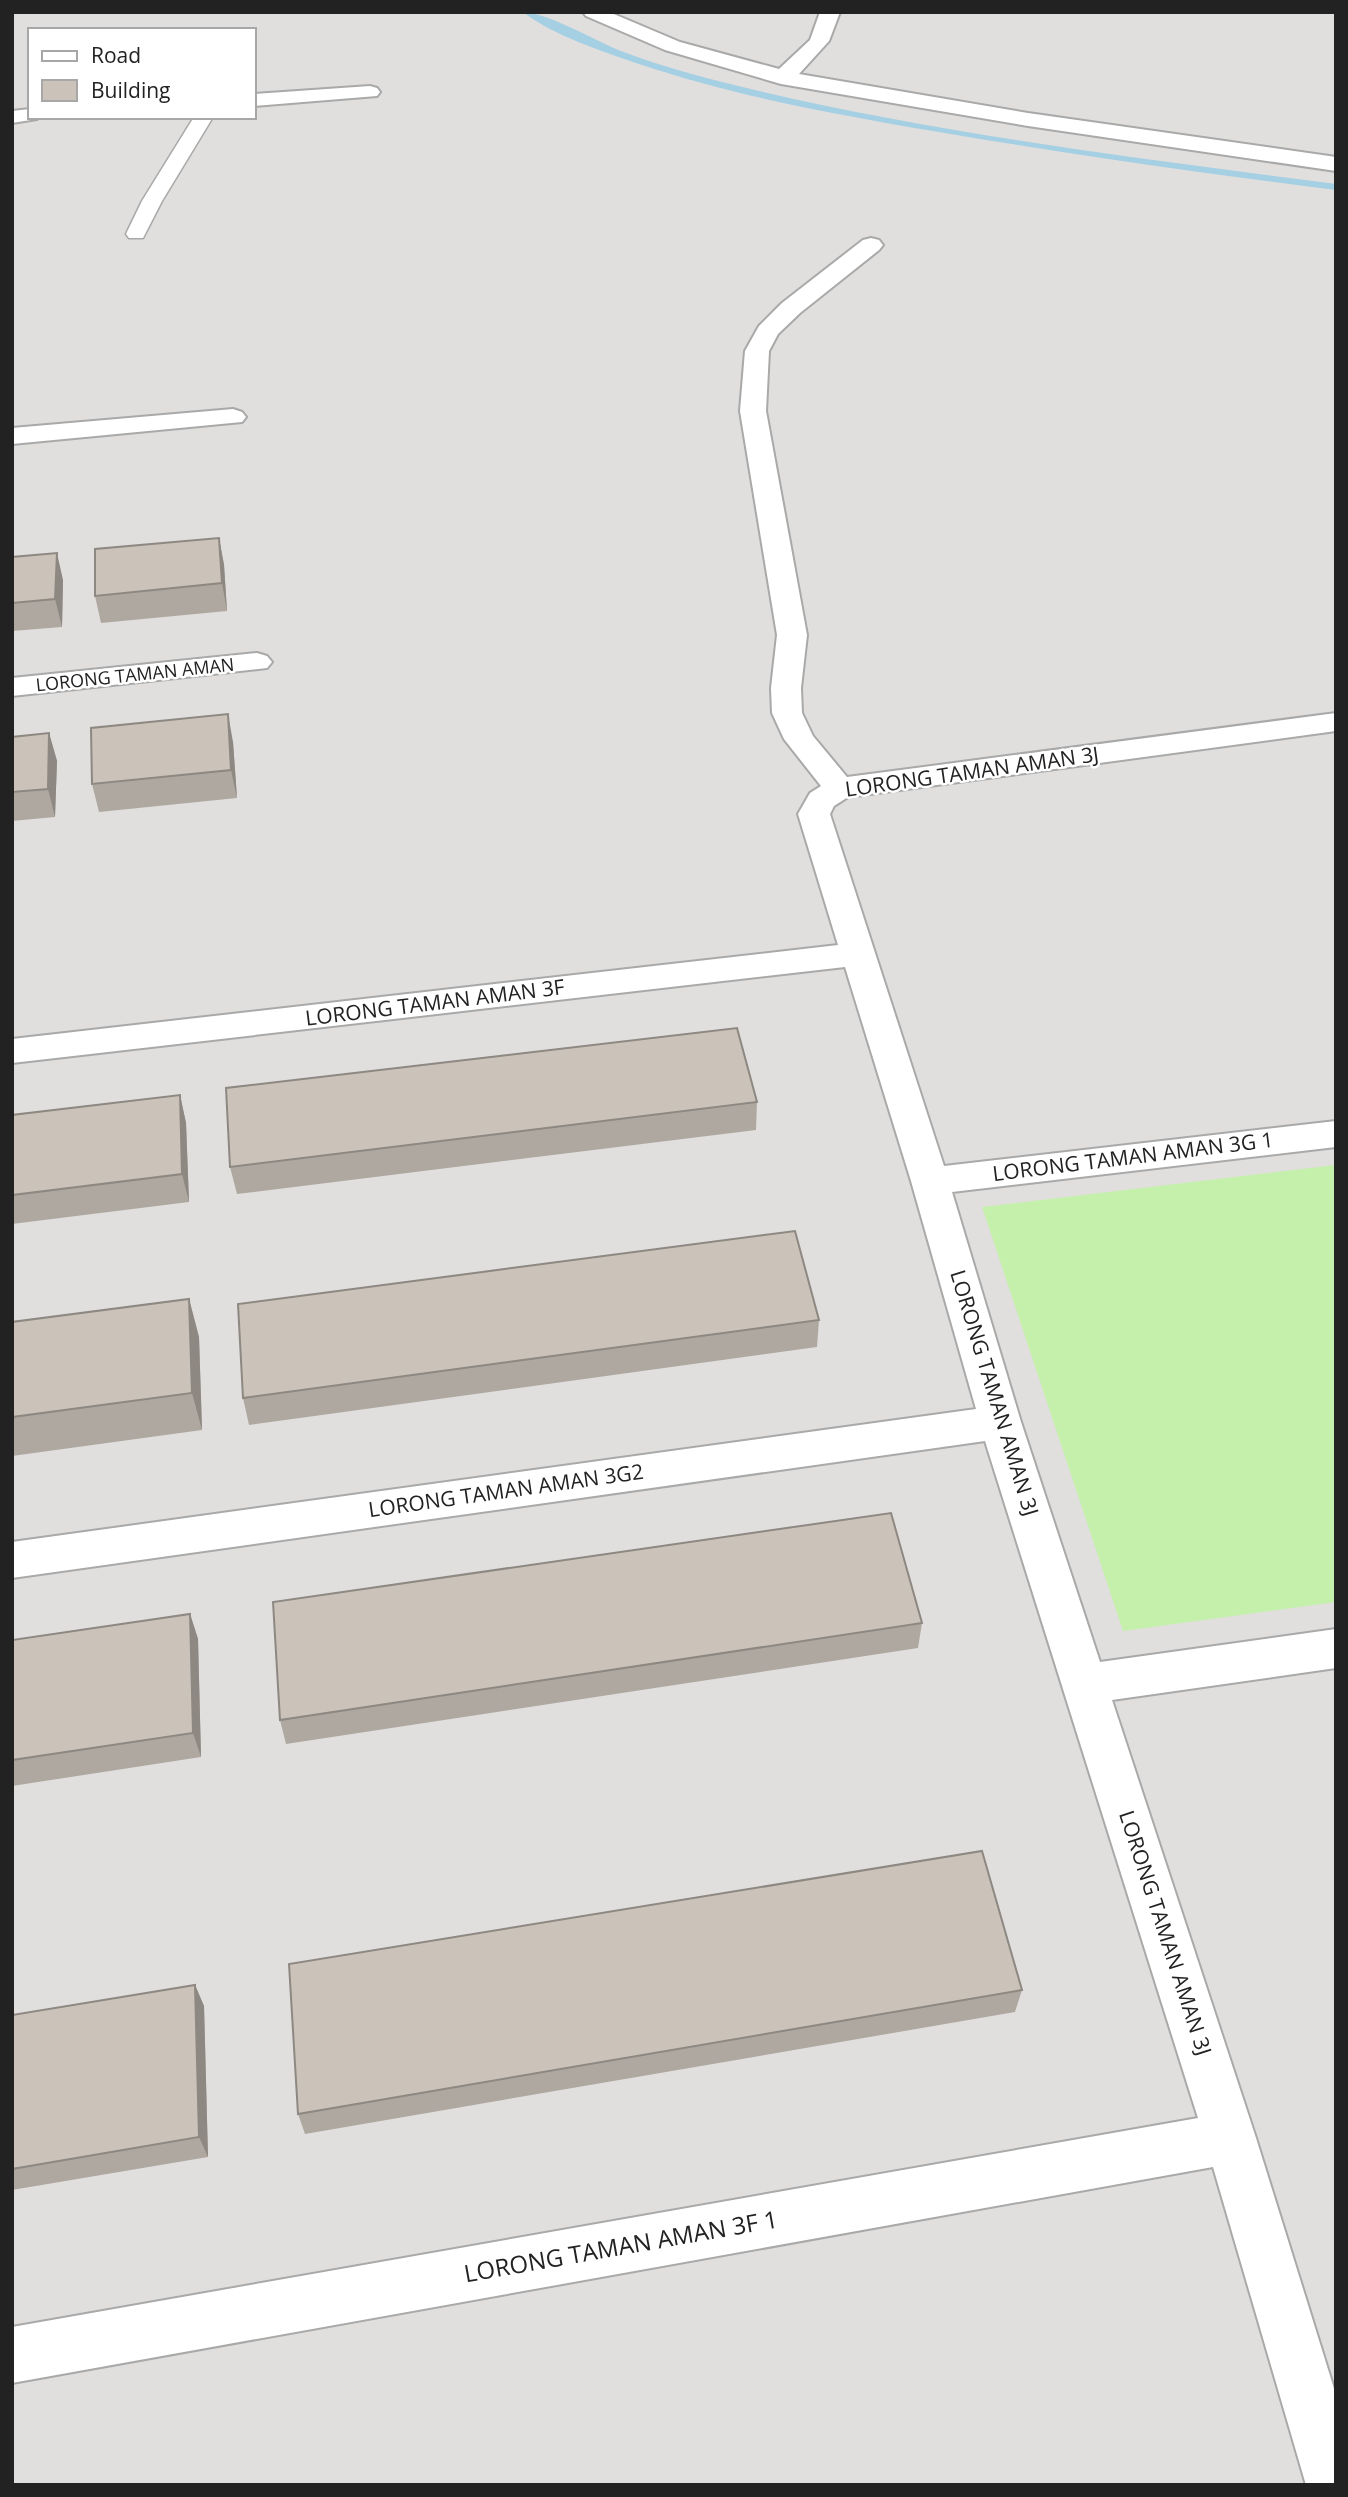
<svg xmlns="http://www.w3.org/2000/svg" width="1348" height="2497" viewBox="0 0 1348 2497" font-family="'Open Sans',sans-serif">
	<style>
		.residential { fill: #e0dfde; fill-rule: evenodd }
		.grass { fill: #c5f0ab }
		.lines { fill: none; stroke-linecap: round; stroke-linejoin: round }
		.stream { fill: #a5cfe3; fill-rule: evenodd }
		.lane-casing { stroke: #a9a9a9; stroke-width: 3 }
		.street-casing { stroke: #a9a9a9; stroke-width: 4 }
		.lane { fill: #fff; fill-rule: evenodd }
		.street { fill: #fff; fill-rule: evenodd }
		.wall { fill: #afa8a0 }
		.shaded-wall { fill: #8e8882 }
		.building { fill: #cbc3ba; stroke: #8e8882; stroke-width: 2 }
		.labels { text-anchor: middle; stroke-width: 5; stroke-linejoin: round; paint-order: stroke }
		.far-street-label { font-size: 18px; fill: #222; stroke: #fff }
		.street-label { font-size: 21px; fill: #222; stroke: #fff }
		.near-street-label { font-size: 24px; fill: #222; stroke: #fff }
	</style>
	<rect width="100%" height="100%" fill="#f2f0e8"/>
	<path class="residential" d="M12,12H1336V2485H12ZM30,30H254V117H30Z"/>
	<path class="grass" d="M1336,1165V1602L1123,1631L982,1207Z"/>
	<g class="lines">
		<path class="stream" d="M523,12C546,12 596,41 621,51C666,68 712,80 759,91C948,135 1143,159 1336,184V190C1201,173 1067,154 933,131C834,114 734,96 639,64C604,52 552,35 523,12Z"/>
		<defs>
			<path id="lane" d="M194,117H213L162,201L143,238H129L126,234L142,201Z"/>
			<path id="street" d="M583,12H609L680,42L779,69L810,40L820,12H840L829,41L799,74L1028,113L1336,157V171L1028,126L781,84L665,50L586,16Z
				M370,86L377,88L380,92L377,96L254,106V94Z
				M30,109V117H39L37,119L12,123V111Z
				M871,238L879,240L883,245L879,250L800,313L778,334L769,351L766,411L807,635L801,688L802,713L813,736L847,777L1336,713V731L848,797L834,806L830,814L944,1166L1336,1121V1147L952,1192L1021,1422L1100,1662L1336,1629V1668L1112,1700L1256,2138L1336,2395V2485H1306L1213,2167L12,2383V2327L1198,2118L985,1441L12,1578V1542L976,1409L911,1181L845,967L12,1063V1039L838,945L798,814L810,793L821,786L784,739L772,713L771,688L777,635L740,411L745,351L759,326L782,303L863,240Z
				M233,409L242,412L246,417L242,422L12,444V428Z
				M257,653L267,656L272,662L267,668L12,696V678Z"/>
		</defs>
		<use href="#lane" class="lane-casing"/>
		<use href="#street" class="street-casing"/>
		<use href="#lane" class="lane"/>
		<use href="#street" class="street"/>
	</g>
	<path class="wall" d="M219,538L224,565L227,611L101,623L95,596Z
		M12,557L63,580L62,627L12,631Z
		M49,733L57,761L55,817L12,821V737Z
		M233,742L237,798L99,812L92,784Z
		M180,1095L186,1123L189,1202L12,1224V1115Z
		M757,1102L756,1130L237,1194L230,1167Z
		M189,1299L199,1337L202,1430L12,1456V1322Z
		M819,1320L817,1347L249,1425L243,1398Z
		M190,1614L198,1639L201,1757L12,1786V1640Z
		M922,1623L918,1648L286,1744L280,1720Z
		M195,1985L204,2006L208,2157L12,2190V2015Z
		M1022,1990L1015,2012L305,2134L298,2114Z"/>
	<path class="shaded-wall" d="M219,538L224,565L227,611L222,583Z
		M57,553L63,580L62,627L55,599Z
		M228,714L233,742L237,798L231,770Z
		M49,733L57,761L55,817L48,789Z
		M180,1095L186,1123L189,1202L182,1174Z
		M189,1299L199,1337L202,1430L192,1393Z
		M190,1614L198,1639L201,1757L193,1733Z
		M195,1985L204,2006L208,2157L199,2137Z"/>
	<path class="building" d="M219,538L222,583L95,596V549Z
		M57,553L55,599L12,603V557Z
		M228,714L231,770L92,784L91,728Z
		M49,733L48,789L12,792V737Z
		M737,1028L757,1102L230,1167L226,1088Z
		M180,1095L182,1174L12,1195V1115Z
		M795,1231L819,1320L243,1398L238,1304Z
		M189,1299L192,1393L12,1417V1322Z
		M891,1513L922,1623L280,1720L273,1602Z
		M190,1614L193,1733L12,1760V1640Z
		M982,1851L1022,1990L298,2114L289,1964Z
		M195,1985L199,2137L12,2169V2015Z"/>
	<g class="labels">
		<g class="far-street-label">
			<text transform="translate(135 675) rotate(-6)" y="6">LORONG TAMAN AMAN</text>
		</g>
		<g class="street-label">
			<text transform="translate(972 772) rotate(-8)" y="7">LORONG TAMAN AMAN 3J</text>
			<text transform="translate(435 1003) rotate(-7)" y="7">LORONG TAMAN AMAN 3F</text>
			<text transform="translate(1133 1157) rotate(-7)" y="7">LORONG TAMAN AMAN 3G 1</text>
			<text transform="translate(994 1393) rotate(73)" y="7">LORONG TAMAN AMAN 3J</text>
			<text transform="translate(506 1491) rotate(-8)" y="7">LORONG TAMAN AMAN 3G2</text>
			<text transform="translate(1165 1933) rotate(72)" y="7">LORONG TAMAN AMAN 3J</text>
		</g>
		<g class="near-street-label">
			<text transform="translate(621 2247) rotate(-10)" y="8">LORONG TAMAN AMAN 3F 1</text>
		</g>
	</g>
	<rect width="1348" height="2497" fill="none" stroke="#222222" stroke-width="28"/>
	<rect x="28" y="28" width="228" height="91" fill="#ffffff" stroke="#a7a7a7" stroke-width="2"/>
	<rect x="42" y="51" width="35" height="10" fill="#ffffff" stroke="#a7a7a7" stroke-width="2"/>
	<text x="91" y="63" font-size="21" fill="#222222">Road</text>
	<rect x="42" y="80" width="35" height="21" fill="#cbc3ba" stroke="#a7a7a7" stroke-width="2"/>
	<text x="91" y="98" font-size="21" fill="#222222">Building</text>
</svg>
